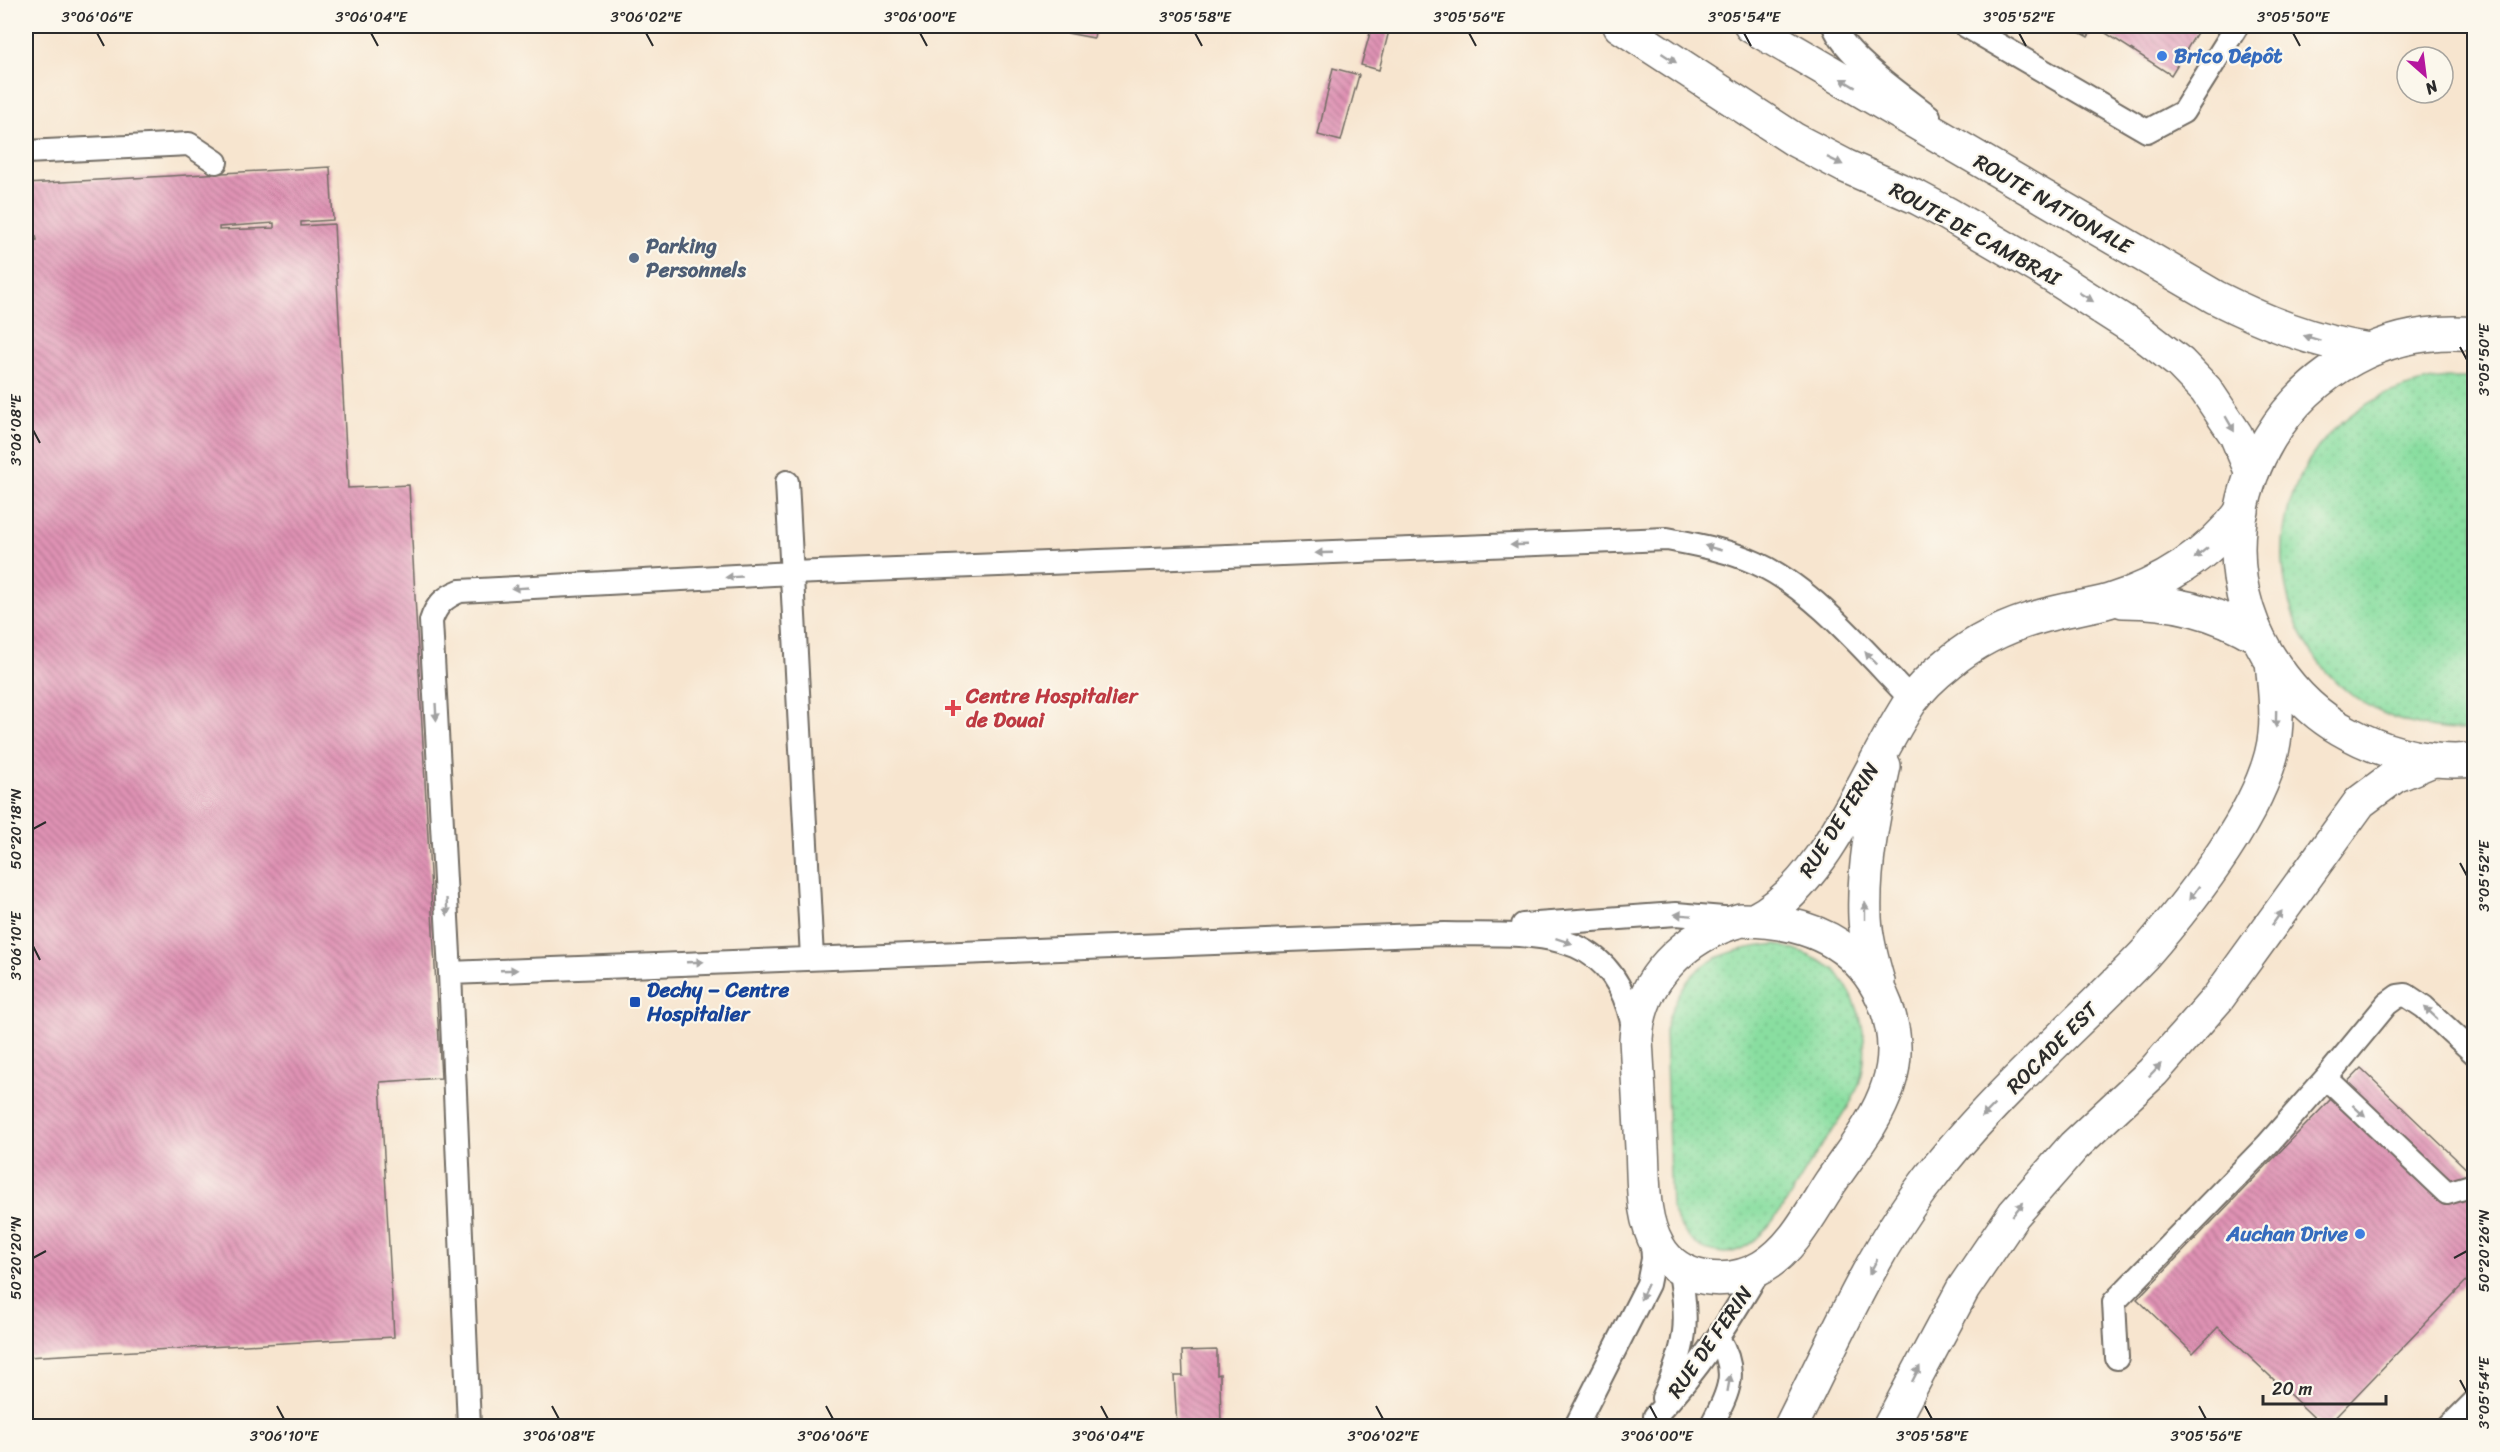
<svg xmlns="http://www.w3.org/2000/svg" width="2500" height="1452" viewBox="0 0 2500 1452" font-family="Sriracha,sans-serif">
	<style>
		.grass { fill: url(#grass-dots); stroke: #5a8466; stroke-width: 1.5 }
		.building { fill: url(#building-back-hatch); fill-rule: evenodd }
		.lines { fill: none; stroke-linecap: round; stroke-linejoin: round }
		.service-casing { stroke: #726c64; stroke-width: 26 }
		.minor-casing { stroke: #726c64; stroke-width: 36 }
		.primary-casing { stroke: #726c64; stroke-width: 36 }
		.service { stroke: #fff; stroke-width: 22 }
		.minor { stroke: #fff; stroke-width: 33 }
		.primary { stroke: #fff; stroke-width: 33 }
		.oneway { fill: #a0a0a0 }
		.ticks { fill: none; stroke: #2b2b2b; stroke-width: 2 }
		.shop-dot { fill: #3f7fe0; stroke: #fbf7ec; stroke-width: 2 }
		.service-dot { fill: #5c6f8a; stroke: #fbf7ec; stroke-width: 2 }
		.health-dot { fill: #e0444e; stroke: #fbf7ec; stroke-width: 2 }
		.transit-dot { fill: #1a4fb4; stroke: #fbf7ec; stroke-width: 2 }
		.labels { text-anchor: middle; stroke-width: 4.5; stroke-linejoin: round; paint-order: stroke }
		.shop-label { font-size: 21px; font-weight: bold; fill: #366cbe; stroke: #fbf7ec; text-anchor: start }
		.street-label { font-size: 21px; fill: #2b2b2b; stroke: #fbf7ec }
		.service-label { font-size: 21px; font-weight: bold; fill: #4e5e75; stroke: #fbf7ec; text-anchor: start }
		.health-label { font-size: 21px; font-weight: bold; fill: #be3a42; stroke: #fbf7ec; text-anchor: start }
		.transit-label { font-size: 21px; font-weight: bold; fill: #164399; stroke: #fbf7ec; text-anchor: start }
		.neatline { fill: none; stroke: #2b2b2b; stroke-width: 2 }
		.ticks-label { font-size: 15px; text-anchor: middle; fill: #2b2b2b }
	</style>
	<defs>
		<pattern id="grass-dots" width="8" height="8" patternUnits="userSpaceOnUse" patternTransform="scale(1.5)"><rect width="8" height="8" fill="#89dea0"/><path d="M2 2h.1M6 6h.1" fill="none" stroke="#76bf8a" stroke-width="1.8" stroke-linecap="round"/></pattern>
		<pattern id="building-back-hatch" width="6" height="6" patternUnits="userSpaceOnUse" patternTransform="scale(1.5)"><rect width="6" height="6" fill="#df92b4"/><path d="M-1 5l2 2M0 0l6 6M5-1l2 2" fill="none" stroke="#b57793"/></pattern>
	</defs>
	<rect width="100%" height="100%" fill="#fbf7ec"/>
	<filter id="ink" filterUnits="userSpaceOnUse"><feTurbulence type="fractalNoise" baseFrequency=".0167" numOctaves="2"/><feDisplacementMap in="SourceGraphic" scale="12" xChannelSelector="R" yChannelSelector="G"/><feConvolveMatrix kernelMatrix="1 2 1 2 8 2 1 2 1" color-interpolation-filters="sRGB"/></filter>
	<filter id="wash" filterUnits="userSpaceOnUse"><feTurbulence type="fractalNoise" baseFrequency=".008" numOctaves="4" result="noise"/><feDisplacementMap in="SourceGraphic" scale="24" xChannelSelector="R" yChannelSelector="G"/><feGaussianBlur stdDeviation="1.35" result="paint"/><feColorMatrix in="noise" values="0 0 0 0 0 0 0 0 0 0 0 0 0 0 0 0 0 1.4 0 .05"/><feComposite in="paint" operator="in"/></filter>
	<g filter="url(#wash)">
		<rect width="100%" height="100%" fill="#f7e5cf"/>
		<path class="grass" d="M2446,378H2474V730C2238,738 2211,409 2446,378Z
			M1776,944C1796,950 1816,957 1834,969C1838,973 1841,979 1845,984C1866,1017 1872,1060 1854,1096C1843,1119 1825,1140 1812,1161C1793,1190 1762,1254 1723,1253C1693,1251 1682,1232 1671,1208L1665,1031C1681,967 1714,950 1776,944Z"/>
		<g id="blocks">
			<path class="building" d="M1052,26H1096L1094,38L1051,30Z
				M1372,26L1390,27L1379,70L1361,65Z
				M2068,26H2201L2171,75L2095,26L2088,37Z
				M1333,68L1359,75L1341,141L1318,135Z
				M330,167L333,220L301,222V226L334,224L348,488L409,485L441,1078L380,1082L394,1337L26,1357V241L37,240L36,236H26V184ZM274,223V228L219,230V227Z
				M2361,1068L2474,1176V1273L2327,1426H2323L2218,1327L2193,1353L2137,1299Z
				M1217,1350V1375L1220,1374V1377L1221,1426H1177L1174,1376H1183L1182,1351Z"/>
		</g>
	</g>
	<g filter="url(#ink)">
		<use href="#blocks" fill-opacity="0" stroke="#726c64" stroke-width="1.5"/>
		<g class="lines">
			<defs>
				<path id="service" d="M1834,26C1845,56 1902,95 1929,116
					M1966,26L2147,131L2183,112L2237,26
					M26,152L189,144L216,162
					M787,482L812,958
					M1523,925L1676,914L1735,919
					M450,973L1444,934C1532,936 1614,921 1634,1032
					M2474,1053L2424,1007L2406,995L2398,996L2387,1004L2326,1078L2447,1193L2474,1185
					M2117,1358L2114,1302L2267,1145L2326,1078
					M1663,1398C1686,1347 1690,1323 1679,1268
					M1655,1416C1699,1370 1730,1320 1762,1266
					M469,1426L450,973L431,621C436,605 445,597 460,591L792,573L1667,539C1698,545 1727,550 1756,563C1813,588 1868,655 1912,700
					M1576,1426L1648,1284L1653,1259L1652,1237
					M1711,1426C1728,1393 1740,1373 1718,1338
					M2450,1426L2474,1402"/>
				<path id="minor" d="M2123,601C2173,601 2215,611 2258,637
					M1741,920C1806,920 1862,943 1886,1006C1896,1033 1897,1059 1888,1086C1877,1121 1850,1153 1830,1183C1811,1212 1793,1249 1762,1267C1728,1287 1678,1282 1658,1246C1641,1217 1644,1180 1642,1148C1640,1112 1638,1076 1636,1039C1639,980 1685,935 1741,920Z
					M1754,920C1826,885 1867,767 1911,701C1921,687 1935,674 1949,663C1976,640 2012,624 2046,615C2067,609 2088,607 2109,601C2161,585 2209,555 2242,511
					M1878,982C1872,961 1866,939 1865,918C1863,867 1873,816 1884,766"/>
				<path id="primary" d="M1620,26L1795,140L1845,166L1918,198L1946,213L2040,268L2140,332L2180,363L2206,390L2236,435L2252,473
					M1751,26L2215,297C2265,322 2313,342 2370,350
					M2474,334C2296,318 2173,517 2275,666C2294,694 2319,718 2348,733C2387,754 2430,764 2474,760
					M1791,1426C1831,1348 1869,1258 1922,1188C1986,1102 2070,1032 2144,955C2189,903 2269,803 2275,734C2278,710 2274,685 2272,661
					M1890,1426L1963,1289L2014,1214L2074,1146L2153,1072L2218,998L2360,802L2395,776L2433,760"/>
			</defs>
			<use href="#service" class="service-casing"/>
			<use href="#minor" class="minor-casing"/>
			<use href="#primary" class="primary-casing"/>
			<use href="#service" class="service"/>
			<use href="#minor" class="minor"/>
			<use href="#primary" class="primary"/>
		</g>
		<defs><path id="oneway-solid" d="M-6-.8H1V-3.2L6.5 0L1 3.2V.8H-6Z" transform="scale(1.5)"/></defs>
		<g class="oneway">
			<use href="#oneway-solid" transform="translate(1669 58) rotate(33)"/>
			<use href="#oneway-solid" transform="translate(1848 83) rotate(-149)"/>
			<use href="#oneway-solid" transform="translate(1835 161) rotate(26)"/>
			<use href="#oneway-solid" transform="translate(2086 297) rotate(32)"/>
			<use href="#oneway-solid" transform="translate(2312 338) rotate(-163)"/>
			<use href="#oneway-solid" transform="translate(2230 424) rotate(60)"/>
			<use href="#oneway-solid" transform="translate(1519 545) rotate(178)"/>
			<use href="#oneway-solid" transform="translate(1713 548) rotate(-164)"/>
			<use href="#oneway-solid" transform="translate(1324 553) rotate(178)"/>
			<use href="#oneway-solid" transform="translate(2201 553) rotate(141)"/>
			<use href="#oneway-solid" transform="translate(734 577) rotate(177)"/>
			<use href="#oneway-solid" transform="translate(520 588) rotate(177)"/>
			<use href="#oneway-solid" transform="translate(1871 658) rotate(-134)"/>
			<use href="#oneway-solid" transform="translate(436 712) rotate(87)"/>
			<use href="#oneway-solid" transform="translate(2276 719) rotate(91)"/>
			<use href="#oneway-solid" transform="translate(2194 893) rotate(126)"/>
			<use href="#oneway-solid" transform="translate(447 907) rotate(87)"/>
			<use href="#oneway-solid" transform="translate(1865 911) rotate(-90)"/>
			<use href="#oneway-solid" transform="translate(1683 915) rotate(-176)"/>
			<use href="#oneway-solid" transform="translate(2277 918) rotate(-55)"/>
			<use href="#oneway-solid" transform="translate(1564 941) rotate(18)"/>
			<use href="#oneway-solid" transform="translate(695 962) rotate(-2)"/>
			<use href="#oneway-solid" transform="translate(509 970) rotate(-2)"/>
			<use href="#oneway-solid" transform="translate(2431 1013) rotate(-138)"/>
			<use href="#oneway-solid" transform="translate(2155 1070) rotate(-46)"/>
			<use href="#oneway-solid" transform="translate(1988 1111) rotate(135)"/>
			<use href="#oneway-solid" transform="translate(2359 1111) rotate(43)"/>
			<use href="#oneway-solid" transform="translate(2018 1209) rotate(-51)"/>
			<use href="#oneway-solid" transform="translate(1873 1267) rotate(118)"/>
			<use href="#oneway-solid" transform="translate(1644 1292) rotate(115)"/>
			<use href="#oneway-solid" transform="translate(1916 1374) rotate(-63)"/>
			<use href="#oneway-solid" transform="translate(1729 1383) rotate(-80)"/>
		</g>
	</g>
	<path class="ticks" d="M97,33L104,46M371,33L378,46M646,33L653,46M920,33L927,46M1195,33L1202,46M1469,33L1476,46M1744,33L1751,46M2019,33L2026,46M2293,33L2300,46M2460,347L2467,360M33,430L40,443M33,829L46,822M2460,863L2467,876M33,946L40,960M33,1258L46,1251M2454,1258L2467,1251M2460,1380L2467,1393M277,1406L284,1419M552,1406L559,1419M826,1406L833,1419M1101,1406L1108,1419M1376,1406L1383,1419M1650,1406L1657,1419M1925,1406L1932,1419M2199,1406L2206,1419"/>
	<g class="shop-dot">
		<circle cx="2162" cy="56" r="6"/>
		<circle cx="2360" cy="1234" r="6"/>
	</g>
	<circle class="service-dot" cx="634" cy="258" r="6"/>
	<path class="health-dot" d="M950 699h6v6h6v6h-6v6h-6v-6h-6v-6h6z"/>
	<rect class="transit-dot" x="629" y="996" width="12" height="12" rx="3"/>
	<g class="labels">
		<g class="shop-label">
			<text x="2174" y="63">Brico Dépôt</text>
			<text x="2348" y="1241" text-anchor="end">Auchan Drive</text>
		</g>
		<g class="street-label">
			<text transform="translate(2053 204) rotate(30)" y="7">ROUTE NATIONALE</text>
			<text transform="translate(1975 234) rotate(29)" y="7">ROUTE DE CAMBRAI</text>
			<text transform="translate(1839 820) rotate(-58)" y="7">RUE DE FERIN</text>
			<text transform="translate(2052 1048) rotate(-45)" y="7">ROCADE EST</text>
			<text transform="translate(1710 1342) rotate(-55)" y="7">RUE DE FERIN</text>
		</g>
		<g class="service-label">
			<text x="646" y="253">Parking<tspan x="646" dy="24">Personnels</tspan></text>
		</g>
		<g class="health-label">
			<text x="966" y="703">Centre Hospitalier<tspan x="966" dy="24">de Douai</tspan></text>
		</g>
		<g class="transit-label">
			<text x="647" y="997">Dechy – Centre<tspan x="647" dy="24">Hospitalier</tspan></text>
		</g>
	</g>
	<rect width="2500" height="1452" fill="none" stroke="#fbf7ec" stroke-width="66"/>
	<g transform="translate(2425 75) rotate(152)"><circle r="28" fill="#fbf7ec" stroke="#a8a59f" stroke-width="1.5"/>
	<path d="M0-4.5L10 22L0 15L-10 22Z" fill="#b5179e"/>
	<text y="-9" font-size="16" font-weight="bold" text-anchor="middle" fill="#2b2b2b">N</text>
	</g>
	<path d="M2263 1395v9h123v-9" fill="none" stroke="#2b2b2b" stroke-width="3"/>
	<text x="2272" y="1395" font-size="18" fill="#2b2b2b" stroke="#fbf7ec" stroke-width="4.5" paint-order="stroke">20 m</text>
	<rect x="33" y="33" width="2434" height="1386" class="neatline"/>
	<g class="ticks-label">
		<text x="97" y="22">3°06'06"E</text>
		<text x="371" y="22">3°06'04"E</text>
		<text x="646" y="22">3°06'02"E</text>
		<text x="920" y="22">3°06'00"E</text>
		<text x="1195" y="22">3°05'58"E</text>
		<text x="1469" y="22">3°05'56"E</text>
		<text x="1744" y="22">3°05'54"E</text>
		<text x="2019" y="22">3°05'52"E</text>
		<text x="2293" y="22">3°05'50"E</text>
		<text transform="translate(2484 360) rotate(-90)" y="5">3°05'50"E</text>
		<text transform="translate(16 430) rotate(-90)" y="5">3°06'08"E</text>
		<text transform="translate(16 829) rotate(-90)" y="5">50°20'18"N</text>
		<text transform="translate(2484 876) rotate(-90)" y="5">3°05'52"E</text>
		<text transform="translate(16 946) rotate(-90)" y="5">3°06'10"E</text>
		<text transform="translate(2484 1251) rotate(-90)" y="5">50°20'26"N</text>
		<text transform="translate(16 1258) rotate(-90)" y="5">50°20'20"N</text>
		<text transform="translate(2484 1393) rotate(-90)" y="5">3°05'54"E</text>
		<text x="284" y="1441">3°06'10"E</text>
		<text x="559" y="1441">3°06'08"E</text>
		<text x="833" y="1441">3°06'06"E</text>
		<text x="1108" y="1441">3°06'04"E</text>
		<text x="1383" y="1441">3°06'02"E</text>
		<text x="1657" y="1441">3°06'00"E</text>
		<text x="1932" y="1441">3°05'58"E</text>
		<text x="2206" y="1441">3°05'56"E</text>
	</g>
</svg>
